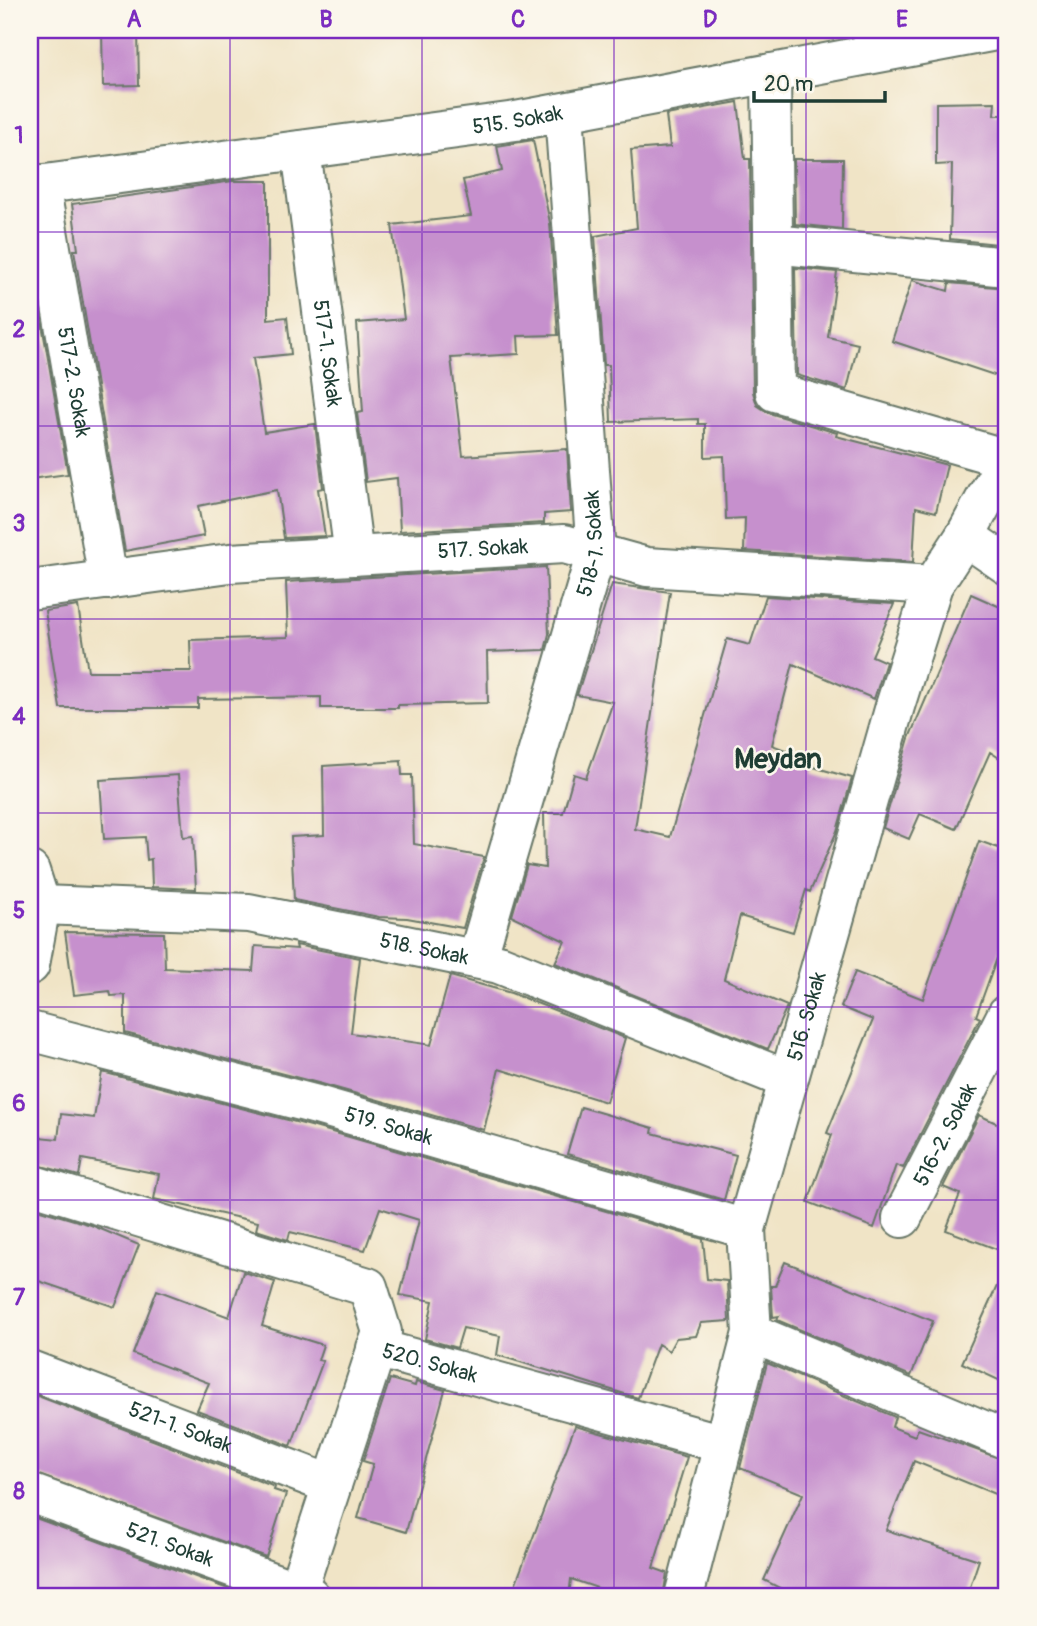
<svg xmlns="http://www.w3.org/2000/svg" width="1037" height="1626" viewBox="0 0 1037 1626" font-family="Pangolin,sans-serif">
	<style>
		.building { fill: #c690cd }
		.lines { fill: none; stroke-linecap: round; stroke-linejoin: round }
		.street-casing { stroke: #687767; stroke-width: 42 }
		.street { stroke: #fff; stroke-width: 38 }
		.grid { fill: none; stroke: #7b2cbf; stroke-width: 2; stroke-opacity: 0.55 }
		.labels { text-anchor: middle; stroke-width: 5; stroke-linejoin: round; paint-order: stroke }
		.street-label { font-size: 21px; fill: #1f3d34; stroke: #fbf7ec }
		.district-label { font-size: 28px; font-weight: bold; fill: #1f3d34; stroke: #fbf7ec }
		.neatline { fill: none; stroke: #7b2cbf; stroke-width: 2.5 }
		.grid-label { font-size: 23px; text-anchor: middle; font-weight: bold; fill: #7b2cbf }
	</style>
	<rect width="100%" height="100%" fill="#fbf7ec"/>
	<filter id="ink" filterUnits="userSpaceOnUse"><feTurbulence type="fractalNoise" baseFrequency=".0143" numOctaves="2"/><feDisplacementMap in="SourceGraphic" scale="14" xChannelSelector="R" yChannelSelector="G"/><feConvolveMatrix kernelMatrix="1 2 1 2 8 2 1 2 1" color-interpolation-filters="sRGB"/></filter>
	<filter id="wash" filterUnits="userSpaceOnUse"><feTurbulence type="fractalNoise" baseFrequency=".00686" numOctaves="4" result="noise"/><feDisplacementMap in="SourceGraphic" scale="28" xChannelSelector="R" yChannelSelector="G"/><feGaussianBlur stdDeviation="1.57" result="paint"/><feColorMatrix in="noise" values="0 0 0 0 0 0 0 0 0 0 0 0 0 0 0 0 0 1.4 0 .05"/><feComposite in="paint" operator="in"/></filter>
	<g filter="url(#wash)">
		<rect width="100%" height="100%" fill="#f0e4c6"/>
		<g id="blocks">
			<path class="building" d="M102,30H138L139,85L103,86Z
				M738,102L745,159H750L753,392L757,405L769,413L837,433L836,436L947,465L936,512L916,507L913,562L744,551L745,518L726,519L724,456L705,457V424H698V419L611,422L609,365H604L595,236L637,228L631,150L670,147L666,115Z
				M995,102L994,115H1007V245L950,239L952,164L936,165V103Z
				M533,140L550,223L558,335L518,336L519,354L451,358L463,456L567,449L571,512L544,514V523L400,531L397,478L366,482L357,413L363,412L357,323L404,319L392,225L471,216L463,180L502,171L497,146Z
				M794,159H843L842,229L795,224Z
				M233,181H268V319L287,317L291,354L253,358L264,432L315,424L323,488L318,489L325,536L284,538L277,490L198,506L204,536L125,551L74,250H78L72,204Z
				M30,255L68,474L30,479Z
				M795,268L837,272L828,337L858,344L847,390L797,375Z
				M912,280L948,291L949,283L1007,288V345L997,376L892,341Z
				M546,567L549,634L545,650L487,652L488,703L398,705V708H321V697L198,699V708H60L45,611L78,606L88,671H191L190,640L288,637L286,582Z
				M612,584L670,592L635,829L670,837L727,639L750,645L766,596L894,604L872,656L886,662L874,699L793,664L772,745L812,760L810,766L852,778L837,831L810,892L806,890L793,932L740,916L724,979L787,1006L768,1049L555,963L565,941L512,916L527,865L545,868L544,813H563L574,774L586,778L613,702L577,695Z
				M971,594L1007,610V763L990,752L956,829L920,814L909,839L883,828L909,738Z
				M401,761L402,775H412L414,844L484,857L463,928L407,918L379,917L294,900L291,837L324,835L323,766Z
				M178,775L183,837L193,836L196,889L152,887L151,859L147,860L145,837L104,839L100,780Z
				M979,841L1007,851V930L976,1016L980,1018L903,1168L896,1165L874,1228L808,1202L832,1135L827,1133L873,1020L841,1007L855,972L923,999Z
				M65,932L164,933L165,968L253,971L255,946L297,949L296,945L360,958L351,1033L431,1045L450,976L511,993L625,1038L606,1102L499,1069L484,1130L322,1084L125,1033V995L111,996L110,991L74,995Z
				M102,1072L311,1126L703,1239L707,1279L727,1281L729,1321L701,1323L696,1336L676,1338L669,1351L658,1344L638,1398L497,1355L500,1336L463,1328L457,1348L425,1339L433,1301L400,1295L419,1220L380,1208L365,1250L290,1232L288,1240L256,1230L258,1222L154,1199L159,1174L82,1159L79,1176L30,1163V1136L58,1139L61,1114L94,1118Z
				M581,1107L653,1128L652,1133L736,1155L724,1200L567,1154Z
				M979,1115L1007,1128V1253L946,1230L960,1194L943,1187Z
				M30,1207L91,1225L139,1245L115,1307L30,1278Z
				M785,1262L933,1321L911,1376L777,1320L779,1316L773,1317L771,1286H775Z
				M1007,1264V1384L962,1363Z
				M243,1272L275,1282L262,1326L323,1345L318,1360L323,1361L291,1446L197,1410L209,1383L133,1354L157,1290L229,1317Z
				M767,1363L895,1417L892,1427L915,1436L918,1429L1007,1461V1499L914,1461L886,1530L979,1560L967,1596H795L764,1580L803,1494L740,1468Z
				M390,1379L415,1386L416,1382L445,1390L406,1532L358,1518L373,1464L363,1461Z
				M30,1393L275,1487L274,1490L286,1494L266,1557L30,1472Z
				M1007,1393V1416L998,1413Z
				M575,1426L687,1457L653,1568L667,1573L663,1596H621L571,1579L569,1596H511Z
				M30,1516L247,1596H30Z"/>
		</g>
	</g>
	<g filter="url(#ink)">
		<use href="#blocks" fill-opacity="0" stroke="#687767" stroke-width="2"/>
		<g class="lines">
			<defs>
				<g id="street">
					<path d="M771,73L775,392L1007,459"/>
					<path id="s1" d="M301,150L354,556"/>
					<path id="s2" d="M40,184L108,580"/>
					<path id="s3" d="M30,186L516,121L1001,30"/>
					<path d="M773,244L1007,267"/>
					<path d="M965,536L1007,565"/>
					<path id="s4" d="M30,590L230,563L564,544L647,567L933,585"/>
					<path d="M30,871L41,905L30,965"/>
					<path id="s5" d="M41,905L249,913L499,964L788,1080"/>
					<path id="s6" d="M477,959L596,553L564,113"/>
					<path id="s7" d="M30,1031L317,1105L746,1229"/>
					<path d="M30,1184L368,1287L382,1332L297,1592"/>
					<path id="s8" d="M902,1218L1007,1014"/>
					<path d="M752,1333L1007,1440"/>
					<path id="s9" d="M376,1348L723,1444"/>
					<path id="s10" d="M30,1370L332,1485"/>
					<path id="s11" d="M30,1493L310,1596"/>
					<path id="s12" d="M684,1596L752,1333L746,1229L895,706L933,585L965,536L1007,459"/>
				</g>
			</defs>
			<use href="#street" class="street-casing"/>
			<use href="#street" class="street"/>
		</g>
	</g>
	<path class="grid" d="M230,30V1596M422,30V1596M614,30V1596M806,30V1596M30,232H1007M30,426H1007M30,619H1007M30,813H1007M30,1007H1007M30,1200H1007M30,1394H1007"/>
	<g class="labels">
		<g class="street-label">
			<text dy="7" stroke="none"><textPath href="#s3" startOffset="492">515. Sokak</textPath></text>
			<text dy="7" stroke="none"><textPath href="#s1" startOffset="205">517-1. Sokak</textPath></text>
			<text dy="7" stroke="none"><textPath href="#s2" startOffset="201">517-2. Sokak</textPath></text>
			<text dy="7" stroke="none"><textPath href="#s6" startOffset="432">518-1. Sokak</textPath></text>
			<text dy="7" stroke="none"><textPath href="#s4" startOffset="455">517. Sokak</textPath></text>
			<text dy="7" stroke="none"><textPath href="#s5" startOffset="387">518. Sokak</textPath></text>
			<text dy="7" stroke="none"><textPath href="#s12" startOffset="597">516. Sokak</textPath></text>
			<text dy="7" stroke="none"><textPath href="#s7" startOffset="371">519. Sokak</textPath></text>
			<text dy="7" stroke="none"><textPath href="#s8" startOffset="94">516-2. Sokak</textPath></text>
			<text dy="7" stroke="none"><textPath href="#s9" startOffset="56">520. Sokak</textPath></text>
			<text dy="7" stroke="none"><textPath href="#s10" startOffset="161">521-1. Sokak</textPath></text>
			<text dy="7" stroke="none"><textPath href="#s11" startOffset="149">521. Sokak</textPath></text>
		</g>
		<g class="district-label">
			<text x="778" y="768">Meydan</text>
		</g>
	</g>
	<rect width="1037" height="1626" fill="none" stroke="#fbf7ec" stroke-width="77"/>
	<path d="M754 91v10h131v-10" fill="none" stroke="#1f3d34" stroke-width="3.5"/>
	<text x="764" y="91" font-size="21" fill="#1f3d34" stroke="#fbf7ec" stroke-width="5" paint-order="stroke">20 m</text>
	<rect x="38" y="38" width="960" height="1550" class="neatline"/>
	<g class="grid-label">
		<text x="134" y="27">A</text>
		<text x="326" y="27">B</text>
		<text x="518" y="27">C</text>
		<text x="710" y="27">D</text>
		<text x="902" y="27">E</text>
		<text x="19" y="143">1</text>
		<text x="19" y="337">2</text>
		<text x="19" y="531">3</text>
		<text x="19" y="724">4</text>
		<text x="19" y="918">5</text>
		<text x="19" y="1111">6</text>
		<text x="19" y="1305">7</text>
		<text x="19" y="1499">8</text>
	</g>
</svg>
